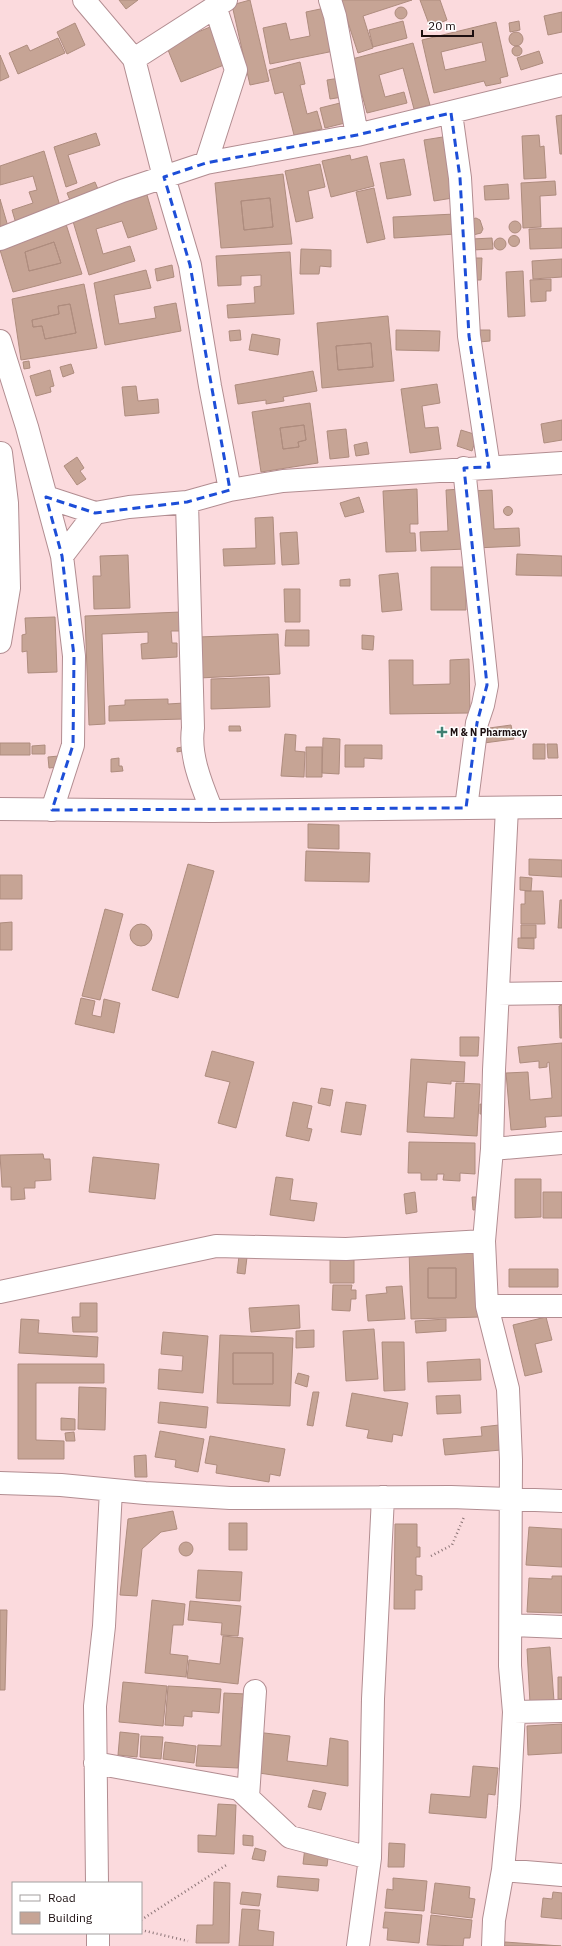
<svg xmlns="http://www.w3.org/2000/svg" width="562" height="1946" viewBox="0 0 562 1946" font-family="'IBM Plex Sans',sans-serif">
	<style>
		.building { fill: #c6a495; stroke: #ae8c7e; fill-rule: evenodd }
		.lines { fill: none; stroke-linecap: round; stroke-linejoin: round }
		.minor-casing { stroke: #b28d91; stroke-width: 24 }
		.highway-casing { stroke: #b28d91; stroke-width: 24 }
		.path { stroke: #8b7476; stroke-width: 2.5; stroke-dasharray: 1 3; stroke-linecap: butt }
		.minor { stroke: #fff; stroke-width: 22 }
		.highway { stroke: #fff; stroke-width: 22 }
		.marked { fill: none; stroke: #1d4ed8; stroke-width: 3; stroke-dasharray: 8 5; stroke-linejoin: round }
		.poi-dot { fill: #3e8072; stroke: #fff; stroke-width: 1.5 }
		.labels { text-anchor: middle; stroke-width: 3; stroke-linejoin: round; paint-order: stroke }
		.poi-label { font-size: 10px; font-weight: bold; fill: #1c0f10; stroke: #fff; text-anchor: start }
	</style>
	<rect width="100%" height="100%" fill="#fbdadd"/>
	<path class="building" d="M119,0H138L126,9Z
		M250,0L269,81L250,85L232,5Z
		M343,0H412L363,16L373,48L358,53L341,1Z
		M420,0H440L447,20L430,27Z
		M395 13a6 6 0 1 1 12 0a6 6 0 1 1-12 0Z
		M325,8L334,51L270,64L263,28L286,23L290,40L310,36L306,12Z
		M562,12V32L548,35L544,16Z
		M403,21L407,38L373,47L369,30Z
		M519,21L520,30L510,32L509,23Z
		M496,22L508,76L500,78L501,83L486,86L484,81L434,93L422,40Z
		M75,23L85,45L67,54L57,32Z
		M215,25L229,63L181,82L166,45Z
		M509 39a7 7 0 1 1 14 0a7 7 0 1 1-14 0Z
		M58,38L65,53L18,74L9,53L27,45L30,51Z
		M482,42L486,61L445,70L441,52Z
		M413,43L430,105L414,109L403,68L379,75L385,97L404,92L407,103L367,113L352,59Z
		M512 51a5 5 0 1 1 10 0a5 5 0 1 1-10 0Z
		M539,51L543,63L521,70L517,58Z
		M0,55L9,77L0,81Z
		M300,62L305,84L300,85L307,114L317,111L322,129L294,135L283,92L275,94L269,70Z
		M340,78L343,97L330,99L327,80Z
		M344,102L349,122L325,128L320,108Z
		M562,115V154H560L556,116Z
		M96,133L100,145L68,155L77,183L66,187L54,147Z
		M539,135L540,147L544,146L546,178L524,179L522,136Z
		M449,136L459,197L434,201L424,140Z
		M44,151L62,213L17,227L12,210L33,203L29,192L37,190L33,176L0,185V166Z
		M350,155L351,160L367,156L374,186L331,197L322,161Z
		M404,159L411,195L387,199L380,163Z
		M320,164L325,187L308,191L313,218L296,222L285,171Z
		M283,174L292,244L221,248L215,183ZM270,198L273,227L244,230L241,201Z
		M555,181L556,195L540,196L541,227L523,228L521,183Z
		M95,182L100,194L72,205L67,193Z
		M508,184L509,199L485,200L484,186Z
		M374,188L385,239L367,243L356,192Z
		M147,195L157,229L128,238L122,221L96,229L103,254L130,246L135,261L89,275L72,218Z
		M270,198L273,227L244,230L241,201Z
		M0,199L9,230L0,233Z
		M455,214L456,234L394,238L393,217Z
		M476,218L480,220L483,229L481,233L473,235L472,219Z
		M65,221L82,274L13,292L0,250V242ZM54,242L61,263L29,271L25,252Z
		M509 227a6 6 0 1 1 12 0a6 6 0 1 1-12 0Z
		M562,228V248L530,249L529,229Z
		M508.5 241a5.5 5.5 0 1 1 11 0a5.5 5.5 0 1 1-11 0Z
		M492,238L493,249L472,250V239Z
		M494 244a6 6 0 1 1 12 0a6 6 0 1 1-12 0Z
		M54,242L61,263L29,271L25,252Z
		M301,249L331,250V267L320,266L319,274H300Z
		M290,252L294,314L228,318L227,305L255,303L254,287L261,286V275L241,276V285L218,286L216,256Z
		M472,258H482L481,280H472Z
		M562,259V277L533,279L532,261Z
		M172,265L174,277L157,281L155,269Z
		M146,270L151,288L114,295L119,324L156,318L154,307L176,303L181,331L105,345L94,283Z
		M523,271L525,316L508,317L506,272Z
		M551,279V291H546V301L531,302L530,280Z
		M84,284L97,348L21,360L12,299ZM70,304L76,333L45,339L42,326L33,327L32,320L59,314L58,306Z
		M70,304L76,333L45,339L42,326L33,327L32,320L59,314L58,306Z
		M388,316L394,381L322,388L317,323ZM371,343L373,367L338,370L336,346Z
		M240,330L241,340L230,341L229,331Z
		M396,330L440,331L439,351L396,350Z
		M478,330H490V341L479,342Z
		M252,334L280,339L278,355L249,350Z
		M371,343L373,367L338,370L336,346Z
		M29,361L30,368L24,369L23,362Z
		M71,364L74,373L63,377L60,367Z
		M50,370L54,386L50,387L51,392L36,396L30,376Z
		M313,371L317,391L283,397L284,401L266,404V400L238,404L235,385Z
		M437,384L440,403L422,406L425,428L438,427L441,449L410,453L401,389Z
		M136,386L138,401L158,399L159,413L125,416L122,387Z
		M310,403L318,463L261,472L252,412ZM304,425L306,440L298,442L299,447L283,449L280,428Z
		M562,420V440L544,443L541,424Z
		M304,425L306,440L298,442L299,447L283,449L280,428Z
		M346,429L349,457L330,459L327,431Z
		M461,430L477,435L472,451L457,446Z
		M367,442L369,454L356,456L354,445Z
		M77,457L84,468L80,471L86,479L77,485L64,466Z
		M417,489L418,524H410V533H415L416,551L386,552L383,491Z
		M462,489L465,549L421,551L420,532L448,531L446,490Z
		M492,490L494,529L519,528L520,546L475,548L472,491Z
		M359,497L364,512L345,517L340,503Z
		M503.5 511a4.5 4.5 0 1 1 9 0a4.5 4.5 0 1 1-9 0Z
		M273,517L275,564L224,566L223,549L256,548L255,518Z
		M297,532L299,564L282,565L280,533Z
		M517,554L562,556V576L516,575Z
		M128,555L130,608L94,609L93,576H101L100,556Z
		M431,567H466V610H431Z
		M398,573L402,610L382,612L379,575Z
		M350,579V586H340V580Z
		M284,589H300V622H285Z
		M181,612L182,631H171L172,643H177V657L142,659L141,644L148,643V632L102,634L105,724L89,725L85,616Z
		M55,617L57,672L28,673L27,651L22,652V635L26,634L25,618Z
		M286,630H309V646H285Z
		M278,634L280,674L199,678L198,637Z
		M362,635L374,636L373,650L362,649Z
		M469,659L470,713L390,714L389,660H413V685L450,684V660Z
		M269,677L270,707L211,709V679Z
		M168,699V704L184,703V719L109,721V706L125,705V700Z
		M511,725L514,739L484,743L482,729Z
		M229,726H240L241,731H229Z
		M285,734L296,735L295,751L305,752L304,777L281,776Z
		M323,738L340,739L339,774L322,773Z
		M0,743H30V755H0Z
		M533,744H545V759H533Z
		M547,744H557L558,758H548Z
		M45,745V754H32V746Z
		M345,745H382V759L364,758V767H345Z
		M182,747L187,750L177,752V748Z
		M306,747H322V777H306Z
		M59,756V767L49,768L48,757Z
		M119,758V766H122L123,771L111,772V759Z
		M308,824L339,825V849L308,848Z
		M306,851L370,853L369,882L305,881Z
		M529,859L562,860V877L529,875Z
		M188,864L214,871L178,998L152,990Z
		M0,875H22V899H0Z
		M520,877L532,878L531,891L520,890Z
		M525,891H543L545,924H521V904H525Z
		M560,900H562V928H558Z
		M105,909L123,914L100,1000L82,996Z
		M12,922V950H0V923Z
		M130 935a11 11 0 1 1 22 0a11 11 0 1 1-22 0Z
		M521,925H536V938H521Z
		M518,938H534V949L518,948Z
		M81,998L95,1001L92,1015L101,1017L104,999L120,1003L114,1033L75,1024Z
		M562,1005V1038H560L559,1006Z
		M460,1037H479L478,1056H460Z
		M562,1043V1116L545,1117L546,1127L511,1130L506,1073L528,1072L530,1100L552,1098L549,1062L547,1063V1067L539,1068V1061L520,1063L518,1047Z
		M212,1051L254,1062L236,1128L218,1123L230,1082L205,1076Z
		M411,1059L465,1062L464,1082L451,1081V1084L427,1082L424,1117L454,1118L456,1083L480,1084L477,1136L407,1132Z
		M321,1088L333,1090L330,1106L318,1103Z
		M293,1102L312,1106L307,1128L312,1129L309,1141L286,1136Z
		M346,1102L366,1105L361,1135L341,1132Z
		M480,1104L486,1105L485,1114H480Z
		M409,1142L475,1143V1174L460,1173V1181L443,1180L444,1174H437V1180H421V1173H408Z
		M43,1154L44,1159H50L51,1180L35,1181V1188H24L25,1199L11,1200V1187H2L0,1155Z
		M93,1157L159,1164L155,1199L89,1192Z
		M276,1177L293,1179L290,1200L317,1203L314,1221L270,1215Z
		M515,1179H541V1217L515,1218Z
		M415,1192L417,1212L406,1214L404,1194Z
		M543,1192H562V1218H543Z
		M472,1197H483L484,1209L473,1210Z
		M478,1247L480,1317L411,1319L409,1248ZM428,1268H456V1298H428Z
		M330,1253H354V1283H330Z
		M239,1256L247,1257L245,1274L237,1273Z
		M428,1268H456V1298H428Z
		M509,1269H558V1287H509Z
		M333,1285H352L351,1290H356V1299H351L350,1311L332,1310Z
		M402,1286L405,1319L368,1321L366,1295L387,1293L386,1287Z
		M80,1303H97V1332H73L72,1317H80Z
		M299,1305L300,1328L251,1332L249,1308Z
		M546,1317L552,1340L535,1344L542,1372L525,1376L513,1325Z
		M21,1319L39,1320L38,1333L98,1337L97,1357L19,1353Z
		M446,1319V1331L416,1333L415,1321Z
		M374,1329L378,1379L346,1381L343,1331Z
		M314,1330V1347L296,1348V1331Z
		M163,1332L208,1336L203,1393L158,1389L159,1369L182,1371L183,1356L161,1354Z
		M220,1335L293,1338L290,1406L217,1403ZM233,1353H273V1384H233Z
		M382,1342H404L405,1390L384,1391Z
		M233,1353H273V1384H233Z
		M480,1359L481,1380L428,1382L427,1362Z
		M18,1364H104V1383H36V1440L64,1441V1459H18Z
		M298,1373L309,1376L307,1387L295,1383Z
		M79,1387L106,1388L105,1430L78,1429Z
		M313,1392H319L313,1426L307,1425Z
		M352,1393L408,1403L402,1436L393,1434L392,1442L367,1438L369,1430L346,1426Z
		M460,1395L461,1413L437,1414L436,1396Z
		M160,1402L208,1407L206,1428L158,1423Z
		M61,1418L75,1419V1430H61Z
		M499,1425L501,1450L445,1455L443,1439L482,1436L481,1427Z
		M160,1431L204,1439L198,1472L175,1467L176,1460L155,1457Z
		M74,1432L75,1441H66L65,1433Z
		M210,1436L285,1449L280,1476L270,1474L269,1482L216,1473L217,1465L205,1463Z
		M146,1455L147,1477H135L134,1456Z
		M173,1511L177,1529L161,1532L142,1549L137,1596L120,1595L128,1519Z
		M229,1523H247V1550H229Z
		M395,1524H417V1547H420V1557H416V1575L422,1576V1590H415V1609H394Z
		M529,1527L562,1529V1567L526,1565Z
		M179 1549a7 7 0 1 1 14 0a7 7 0 1 1-14 0Z
		M198,1570L242,1572L240,1601L196,1598Z
		M552,1576H562V1613L527,1612L529,1578L552,1579Z
		M152,1600L185,1604L183,1625H173L170,1654L188,1656L186,1677L145,1673Z
		M190,1601L241,1606L238,1636L221,1635L222,1623L188,1620Z
		M0,1610H7L5,1690H0Z
		M223,1636L243,1638L238,1684L187,1678L189,1660L220,1664Z
		M550,1647L554,1701L530,1703L527,1649Z
		M558,1677H562V1699H558Z
		M123,1682L167,1686L163,1726L119,1722Z
		M168,1686L221,1689L219,1713L192,1711V1717L184,1716L183,1726L165,1725Z
		M224,1693L246,1694L245,1707H242L238,1768L196,1766L198,1745L221,1746Z
		M562,1724V1753L528,1755L527,1726Z
		M120,1732L139,1734L137,1757L118,1755Z
		M256,1732L290,1736L287,1761L327,1766L330,1738L348,1741V1786L252,1772Z
		M141,1736L163,1737L161,1759L140,1757Z
		M165,1742L196,1746L194,1763L163,1759Z
		M473,1766L498,1768L495,1795L488,1794L486,1818L429,1813L431,1794L470,1797Z
		M313,1790L326,1793L321,1810L308,1807Z
		M218,1804L236,1805L234,1854L198,1852V1835L216,1836Z
		M243,1835L253,1836V1846L243,1845Z
		M389,1843L405,1844L404,1867H388Z
		M305,1847L329,1850L327,1866L303,1864Z
		M255,1848L266,1851L264,1861L252,1859Z
		M278,1876L319,1879L318,1891L277,1887Z
		M393,1878L427,1881L424,1911L385,1908L387,1889L393,1890Z
		M214,1882L230,1883L229,1943H196L197,1925H213Z
		M435,1883L470,1887L469,1898L475,1899L472,1918L431,1913Z
		M242,1892L261,1894L259,1906L240,1904Z
		M553,1892L562,1893V1919L541,1917L543,1898L552,1899Z
		M242,1909L260,1910L258,1930L274,1932L273,1946H239Z
		M385,1912L422,1915L419,1943L387,1940L388,1928H383Z
		M431,1915L472,1920L470,1938H464L463,1946L427,1945Z
		M505,1942L561,1946H504Z"/>
	<g class="lines">
		<defs>
			<path id="minor" d="M84,0L134,59L164,177L190,265L210,386L230,490L187,502L193,728C189,756 202,786 212,811
				M330,0L335,16L357,135
				M134,59L226,0
				M451,113L460,178L469,336L489,467
				M206,163L236,70L215,6
				M0,239L122,191L206,163L357,135L562,85
				M0,341L27,427L62,556L74,656L73,745L52,810
				M464,468L487,685L483,705L477,723L466,808
				M230,490L283,481L562,463
				M46,497L95,513
				M62,556L95,513L129,507L187,502
				M0,642L9,588L7,503L1,453
				M498,994L562,993
				M492,1149L494,1070L507,808
				M0,1292L216,1246L346,1249L484,1241
				M487,1306H562
				M0,1483L61,1485L145,1493L230,1498L451,1497L562,1501
				M512,1625L562,1627
				M514,1712L562,1711
				M95,1763L239,1789L290,1837L370,1858
				M248,1797L255,1691
				M503,1870L562,1875
				M97,1883L95,1706L104,1626L111,1490
				M98,1933V1946
				M358,1946L370,1858L373,1699L383,1497
				M493,1946L494,1920L503,1870L509,1806L514,1712L510,1666L511,1460L508,1389L487,1306L484,1241L492,1149L562,1143"/>
			<path id="highway" d="M0,809L212,811L562,807"/>
		</defs>
		<use href="#minor" class="minor-casing"/>
		<use href="#highway" class="highway-casing"/>
		<path class="path" d="M431,1556L452,1545L464,1517
			M141,1920L228,1864
			M141,1930L188,1941"/>
		<use href="#minor" class="minor"/>
		<use href="#highway" class="highway"/>
	</g>
	<path class="marked" d="M451,113L460,178L469,336L489,467L464,468L487,685L477,723L466,808L52,810L73,745L74,656L62,556L46,497L95,513L187,502L230,490L190,265L164,177L206,163L357,135Z"/>
	<path class="poi-dot" d="M440 726h4v4h4v4h-4v4h-4v-4h-4v-4h4z"/>
	<g class="labels">
		<g class="poi-label">
			<text x="450" y="736">M &amp; N Pharmacy</text>
		</g>
	</g>
	<rect x="12" y="1882" width="130" height="52" fill="#ffffff" stroke="#a49f9f"/>
	<rect x="20" y="1895" width="20" height="6" fill="#ffffff" stroke="#a49f9f"/>
	<text x="48" y="1902" font-size="12" fill="#1c0f10">Road</text>
	<rect x="20" y="1912" width="20" height="12" fill="#c6a495" stroke="#a49f9f"/>
	<text x="48" y="1922" font-size="12" fill="#1c0f10">Building</text>
	<path d="M422 30v6h51v-6" fill="none" stroke="#1c0f10" stroke-width="2"/>
	<text x="428" y="30" font-size="12" fill="#1c0f10" stroke="#ffffff" stroke-width="3" paint-order="stroke">20 m</text>
</svg>
